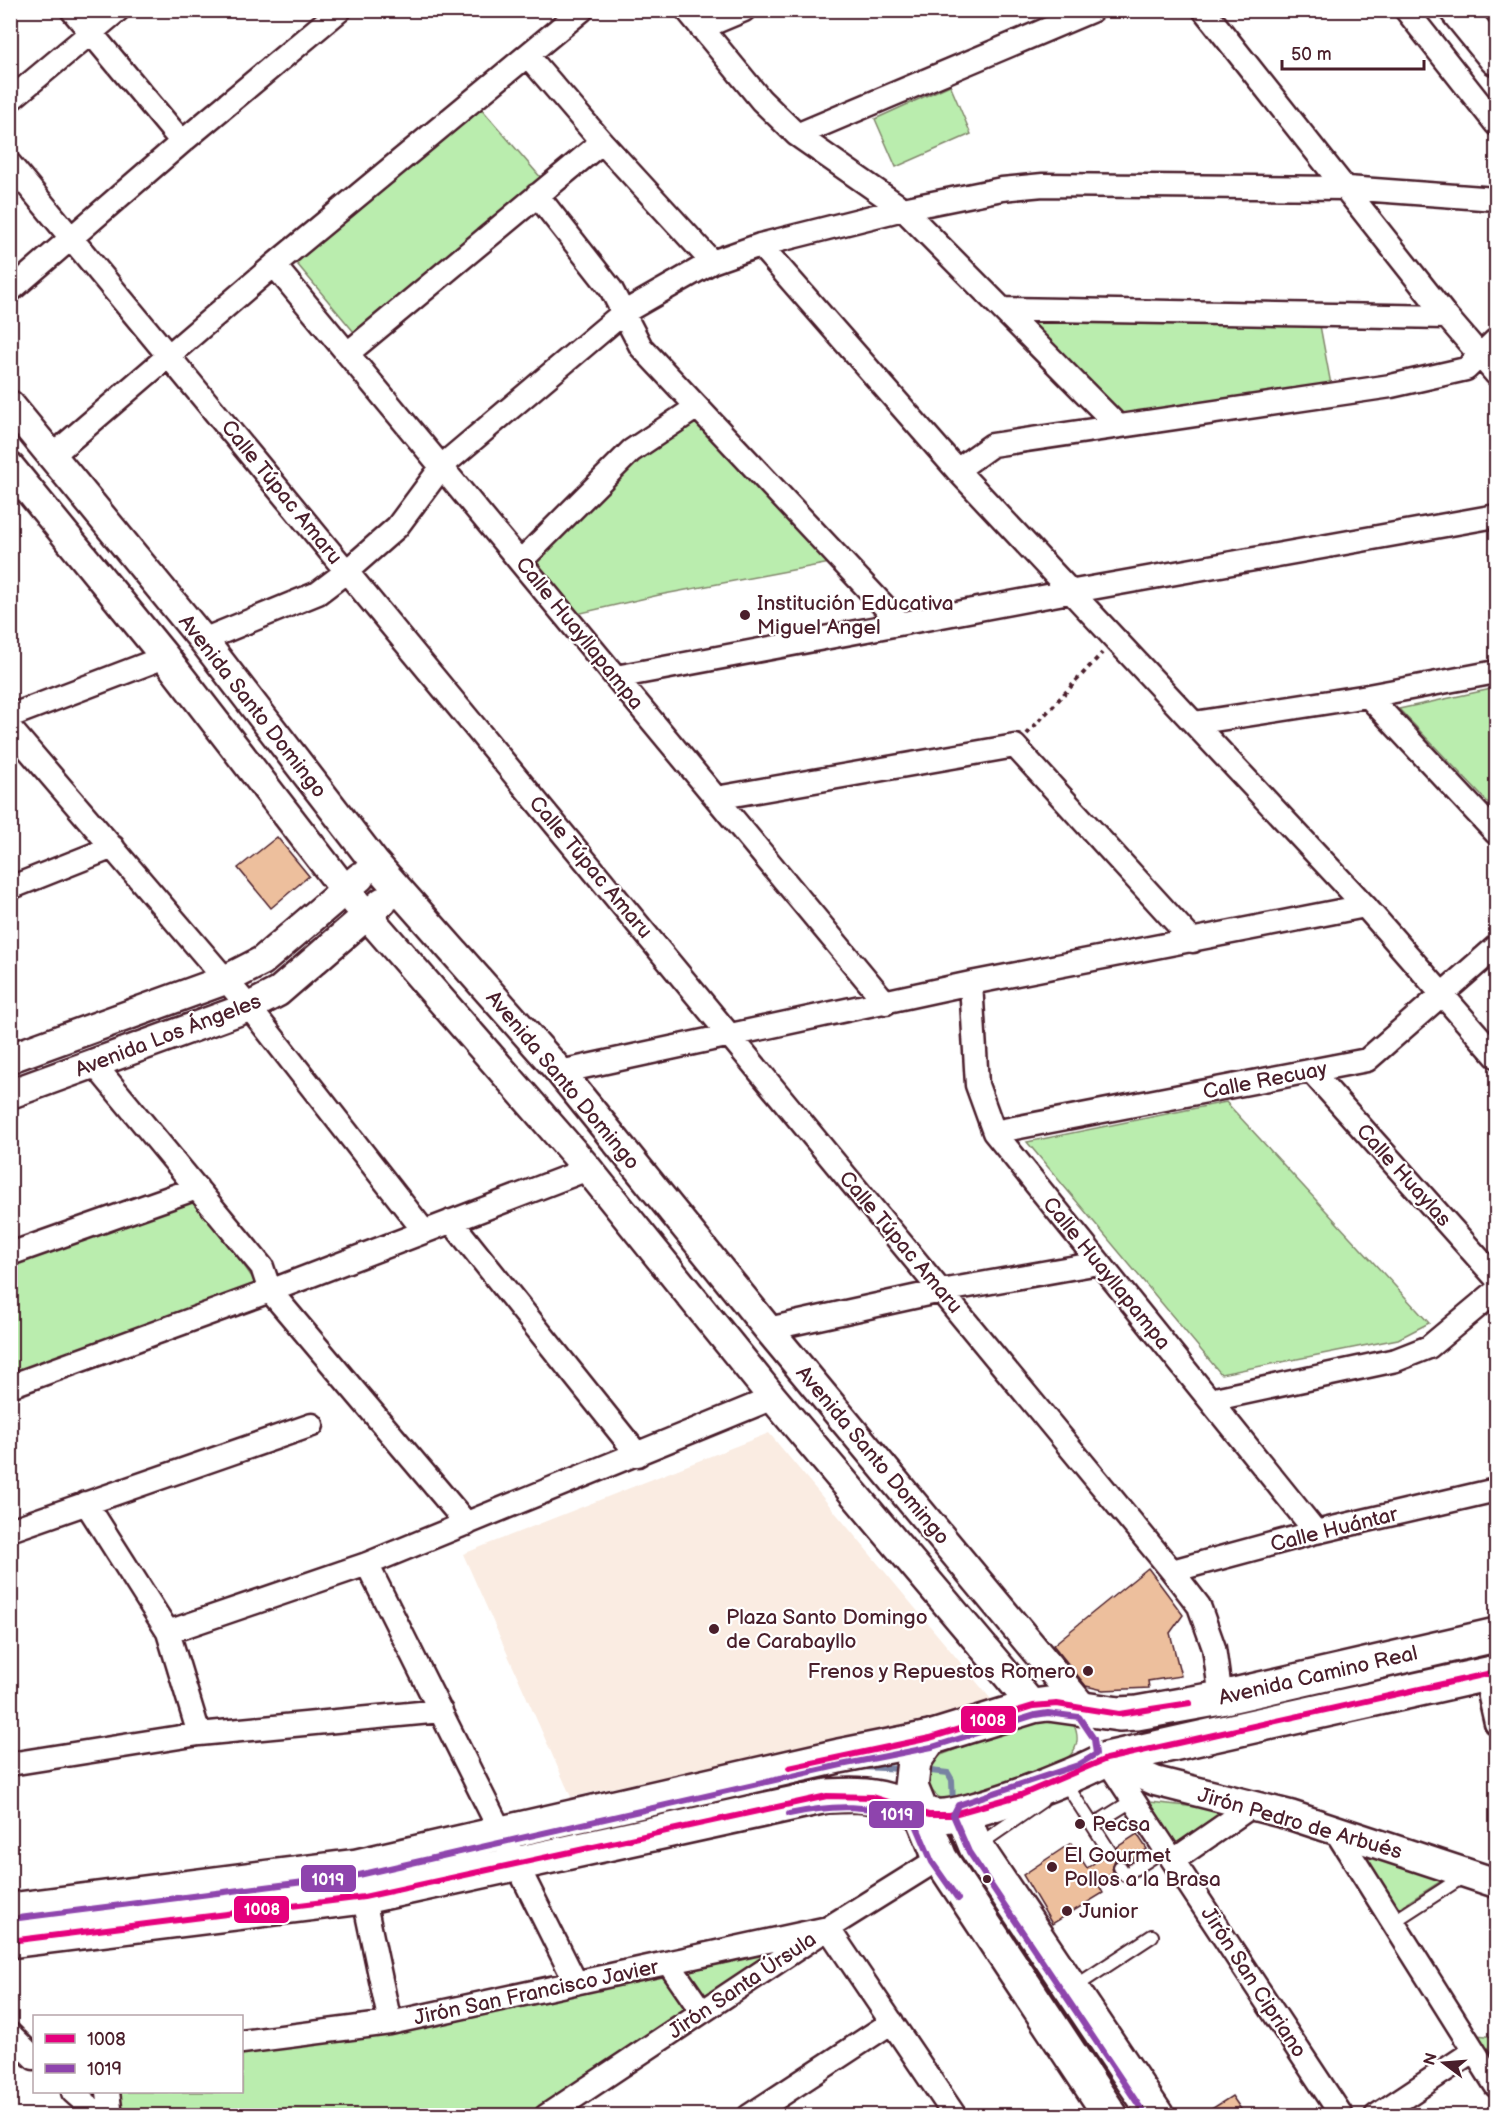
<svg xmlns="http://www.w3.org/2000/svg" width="1507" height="2126" viewBox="0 0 1507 2126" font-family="'Balsamiq Sans',sans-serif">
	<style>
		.built { fill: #faece2 }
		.green { fill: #baedae; stroke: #82866c; stroke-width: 1.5 }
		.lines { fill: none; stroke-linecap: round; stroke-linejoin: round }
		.stream { stroke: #7883a2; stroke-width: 6 }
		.building { fill: #edbf9d; stroke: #4a1f2b; stroke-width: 1.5 }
		.service-casing { stroke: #4a1f2b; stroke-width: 16 }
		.minor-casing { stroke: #4a1f2b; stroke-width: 27 }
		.tertiary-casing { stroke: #4a1f2b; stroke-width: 33 }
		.secondary-casing { stroke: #4a1f2b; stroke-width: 38 }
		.path { stroke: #4a1f2b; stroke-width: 4; stroke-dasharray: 4.5 4.5; stroke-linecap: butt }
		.service { stroke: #fff; stroke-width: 12 }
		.minor { stroke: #fff; stroke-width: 22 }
		.tertiary { stroke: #fff; stroke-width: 28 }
		.secondary { stroke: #fff; stroke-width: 33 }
		.bus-1-casing { stroke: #fff; stroke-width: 10 }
		.bus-2-casing { stroke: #fff; stroke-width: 10 }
		.bus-1 { stroke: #e5007d; stroke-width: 6 }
		.bus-2 { stroke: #8e44ad; stroke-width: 6 }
		.poi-dot { fill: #4a1f2b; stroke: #fff; stroke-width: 2 }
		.labels { text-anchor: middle; stroke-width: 4.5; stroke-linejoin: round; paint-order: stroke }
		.street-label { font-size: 21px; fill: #4a1f2b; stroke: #fff }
		.poi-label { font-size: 21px; fill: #4a1f2b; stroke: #fff; text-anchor: start }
		.line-badge { stroke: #fff; stroke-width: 2 }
		.badge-label { font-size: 16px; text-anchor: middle; font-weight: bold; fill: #fff }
	</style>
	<rect width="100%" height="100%" fill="#fff"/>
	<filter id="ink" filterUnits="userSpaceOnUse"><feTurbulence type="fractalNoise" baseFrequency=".0167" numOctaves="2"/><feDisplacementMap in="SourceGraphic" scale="12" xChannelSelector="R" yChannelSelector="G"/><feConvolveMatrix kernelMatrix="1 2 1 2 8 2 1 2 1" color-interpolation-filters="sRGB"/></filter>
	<g filter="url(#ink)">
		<path class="built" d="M769,1433L995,1704L571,1797L463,1554Z"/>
		<path class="green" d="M950,85L971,134L896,167L875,119Z
			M480,107L542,179L359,338L293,259Z
			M1020,316L1319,320L1332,390L1121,417Z
			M693,419L830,563L659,595L577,614L533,562L636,457Z
			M1496,688V811L1399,709Z
			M1226,1102L1429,1323L1398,1339L1221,1374L1027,1142Z
			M195,1197L257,1284L11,1374V1263Z
			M1044,1716L1073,1723C1080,1737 1078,1750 1066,1759L955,1801C927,1802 918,1770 941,1755Z
			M1150,1802L1224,1810L1176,1844Z
			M1361,1853L1446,1878L1396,1910Z
			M786,1945L689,2014L533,2115H112L83,2092H242V2052L388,2035Z
			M1476,2035L1496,2037V2066Z"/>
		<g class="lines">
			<path class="stream" d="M862,1767L903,1769
				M922,1770L948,1773L952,1780L953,1804"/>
		</g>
		<path class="building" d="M277,837L309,876L271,908L238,868Z
			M1148,1568L1183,1615L1170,1633L1181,1676L1148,1681L1149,1688L1103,1690L1086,1686L1053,1645Z
			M1137,1834L1147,1849L1127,1863L1120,1859L1115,1860L1112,1867L1113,1872L1098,1884L1103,1893L1052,1924L1023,1875L1071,1843L1087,1868L1103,1857L1114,1859L1118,1855L1117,1847Z
			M1232,2096L1245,2115H1202Z"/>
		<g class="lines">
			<defs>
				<path id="service" d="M1066,1784L1110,1852
					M1093,1825L1135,1799
					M977,1846L1042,1801
					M1120,1867L1125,1875L1167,1848
					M1393,1922L1464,1876
					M1073,1988L1152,1936"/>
				<path id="minor" d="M72,10L182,142
					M687,10L761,100L797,135L903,209L1117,425
					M1204,10L1447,317L1496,374
					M1406,10L1496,124
					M701,28L744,10
					M528,56L602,142L712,262
					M10,100L118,10
					M797,135L1093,10
					M10,164L1172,1571L1199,1606L1214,1648L1221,1698
					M537,195L611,289L641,347L900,623
					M760,245L957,470L1365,906L1496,1056
					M274,265L886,1003
					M10,291L182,142L340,10
					M1002,309L1447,317
					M348,353L602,142
					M53,455L274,265L582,10
					M957,470L992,445L1391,386L1466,369L1496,340
					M521,561L631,451L697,407
					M203,640L318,593L347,571L397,527L443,465L623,313L712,262L760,245L903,209L1002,189L1043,185L1347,188L1496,199
					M616,677L1069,592L1496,516
					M1368,696L1496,833
					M10,716L165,657
					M1194,723L1368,696L1496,672
					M10,728L249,1007L424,1231
					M716,798L1015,746L1193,941
					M10,888L113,847
					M971,983L977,1085L994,1132L1316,1532
					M94,1064L262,1267L270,1291L467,1524
					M1311,1071L1496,1278
					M560,1072L971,983L1365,906
					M994,1132L1367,1060L1496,947
					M451,1221L638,1455
					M10,1254L197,1188
					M768,1329L941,1291L1099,1263
					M10,1386L270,1291L588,1169
					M1210,1400L1396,1360L1429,1347L1496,1291
					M86,1503L168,1632L199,1734
					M10,1530L312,1425
					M367,1564L576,1983
					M1172,1571L1316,1532L1496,1490
					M168,1632L367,1564L773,1398
					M1485,1675L1496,1723
					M1106,1759L1342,2116
					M10,1764L199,1734L441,1711
					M1335,1830L1496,2086
					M1174,1860L1252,1806
					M361,1885L390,2023
					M669,1964L702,2012
					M10,2034L34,2058
					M242,2042L390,2023L828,1928L955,2116
					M73,2092L100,2116
					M108,2092L111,2116
					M546,2116L828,1928L940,1858
					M749,2116L892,2022
					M1376,2116L1474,2051"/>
				<path id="tertiary" d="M10,405L203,640L375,863L560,1072L768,1329L1084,1709
					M10,467L165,657L345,890L588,1169L773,1398L1033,1706
					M10,1058L225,980L262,961L360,877
					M10,1094L249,1007L278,992L382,902
					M1106,1759L1155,1781L1290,1815L1496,1883"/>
				<path id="secondary" d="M1457,10L1496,58
					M930,1738L914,1761L911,1787L940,1858L1111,2116
					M962,1813L976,1847L1157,2116
					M10,1910L357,1866L839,1756L930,1738L1033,1706L1048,1704L1119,1714L1137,1713L1221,1698L1496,1635
					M10,1941L364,1897L827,1796C847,1795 868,1794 887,1800C903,1804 918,1814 935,1816C964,1820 1078,1775 1106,1759L1496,1672"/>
			</defs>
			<use href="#service" class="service-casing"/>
			<use href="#minor" class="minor-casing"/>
			<use href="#tertiary" class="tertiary-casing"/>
			<use href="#secondary" class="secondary-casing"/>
			<path class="path" d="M1027,734L1102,653"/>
			<use href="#service" class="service"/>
			<use href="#minor" class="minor"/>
			<use href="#tertiary" class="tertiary"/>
			<use href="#secondary" class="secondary"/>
			<defs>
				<path id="bus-1" d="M789,1768L930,1738L1033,1706L1057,1704L1119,1714L1190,1703
					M10,1941L364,1897L827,1796L872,1797L929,1815H950L1021,1795L1106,1759L1496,1672"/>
				<path id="bus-2" d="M789,1814C834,1804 871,1804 914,1820L932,1862L958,1899
					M11,1919L359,1875L841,1765L932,1747L1035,1715L1048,1713L1079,1717L1094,1739L1096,1754L1078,1765L958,1805L953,1815L969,1852L1146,2116"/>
			</defs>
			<use href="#bus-1" class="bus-1-casing"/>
			<use href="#bus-2" class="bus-2-casing"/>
			<use href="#bus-1" class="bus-1"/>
			<use href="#bus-2" class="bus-2"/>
		</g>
	</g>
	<g class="poi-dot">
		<circle cx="745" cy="615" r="6"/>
		<circle cx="714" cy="1629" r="6"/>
		<circle cx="1088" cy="1671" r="6"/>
		<circle cx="1080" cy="1824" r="6"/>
		<circle cx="1052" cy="1867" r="6"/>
		<circle cx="987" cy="1879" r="5"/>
		<circle cx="1067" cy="1911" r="6"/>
	</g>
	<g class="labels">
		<g class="street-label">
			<text transform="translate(282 492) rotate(51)" y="7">Calle Túpac Amaru</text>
			<text transform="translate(580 633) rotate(51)" y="7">Calle Huayllapampa</text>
			<text transform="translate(253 706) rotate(52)" y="7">Avenida Santo Domingo</text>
			<text transform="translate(591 867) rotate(50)" y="7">Calle Túpac Amaru</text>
			<text transform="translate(168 1035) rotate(-21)" y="7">Avenida Los Ángeles</text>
			<text transform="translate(563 1080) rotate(50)" y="7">Avenida Santo Domingo</text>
			<text transform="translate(1265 1080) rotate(-11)" y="7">Calle Recuay</text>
			<text transform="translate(1404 1175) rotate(48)" y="7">Calle Huaylas</text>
			<text transform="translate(901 1242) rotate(50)" y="7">Calle Túpac Amaru</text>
			<text transform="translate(1107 1273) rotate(51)" y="7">Calle Huayllapampa</text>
			<text transform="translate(873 1455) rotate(50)" y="7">Avenida Santo Domingo</text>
			<text transform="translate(1334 1529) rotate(-14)" y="7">Calle Huántar</text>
			<text transform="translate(1318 1675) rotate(-13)" y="7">Avenida Camino Real</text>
			<text transform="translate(1300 1823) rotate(16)" y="7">Jirón Pedro de Arbués</text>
			<text transform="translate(1254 1982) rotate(57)" y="7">Jirón San Cipriano</text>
			<text transform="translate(742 1985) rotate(-34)" y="7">Jirón Santa Úrsula</text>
			<text transform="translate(536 1992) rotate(-12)" y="7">Jirón San Francisco Javier</text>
		</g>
		<g class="poi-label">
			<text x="757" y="610">Institución Educativa<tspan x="757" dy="24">Miguel Angel</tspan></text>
			<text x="726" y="1624">Plaza Santo Domingo<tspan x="726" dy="24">de Carabayllo</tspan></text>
			<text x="1076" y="1678" text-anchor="end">Frenos y Repuestos Romero</text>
			<text x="1092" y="1831">Pecsa</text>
			<text x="1064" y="1862">El Gourmet<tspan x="1064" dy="24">Pollos a la Brasa</tspan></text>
			<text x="1079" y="1918">Junior</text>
		</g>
	</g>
	<g class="line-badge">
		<rect x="960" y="1705" width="57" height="29" rx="6" fill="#e5007d"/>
		<rect x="868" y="1800" width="57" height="29" rx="6" fill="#8e44ad"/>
		<rect x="300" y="1864" width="57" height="29" rx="6" fill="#8e44ad"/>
		<rect x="233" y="1895" width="57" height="29" rx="6" fill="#e5007d"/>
	</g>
	<g class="badge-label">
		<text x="988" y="1726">1008</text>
		<text x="897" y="1820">1019</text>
		<text x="328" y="1885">1019</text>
		<text x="262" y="1915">1008</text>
	</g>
	<rect width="1507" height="2126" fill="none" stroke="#fff" stroke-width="36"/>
	<rect x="18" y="18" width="1471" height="2090" fill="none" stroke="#4a1f2b" stroke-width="2" filter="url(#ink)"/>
	<rect x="33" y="2015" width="210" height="78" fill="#ffffff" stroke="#b7a5aa" stroke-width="1.5"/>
	<rect x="45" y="2034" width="30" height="9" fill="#e5007d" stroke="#b7a5aa" stroke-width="1.5"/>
	<text x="87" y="2045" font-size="18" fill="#4a1f2b">1008</text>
	<rect x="45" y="2064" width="30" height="9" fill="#8e44ad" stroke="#b7a5aa" stroke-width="1.5"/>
	<text x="87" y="2075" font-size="18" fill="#4a1f2b">1019</text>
	<g transform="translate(1444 2063) rotate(286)" stroke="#ffffff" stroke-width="4.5" paint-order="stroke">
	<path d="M0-4.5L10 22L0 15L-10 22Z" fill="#4a1f2b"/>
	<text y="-9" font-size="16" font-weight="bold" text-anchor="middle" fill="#4a1f2b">N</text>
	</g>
	<path d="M1282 60v9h142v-9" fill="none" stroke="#4a1f2b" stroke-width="3"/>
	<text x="1291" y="60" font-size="18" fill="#4a1f2b" stroke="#ffffff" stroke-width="4.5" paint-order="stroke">50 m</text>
</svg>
